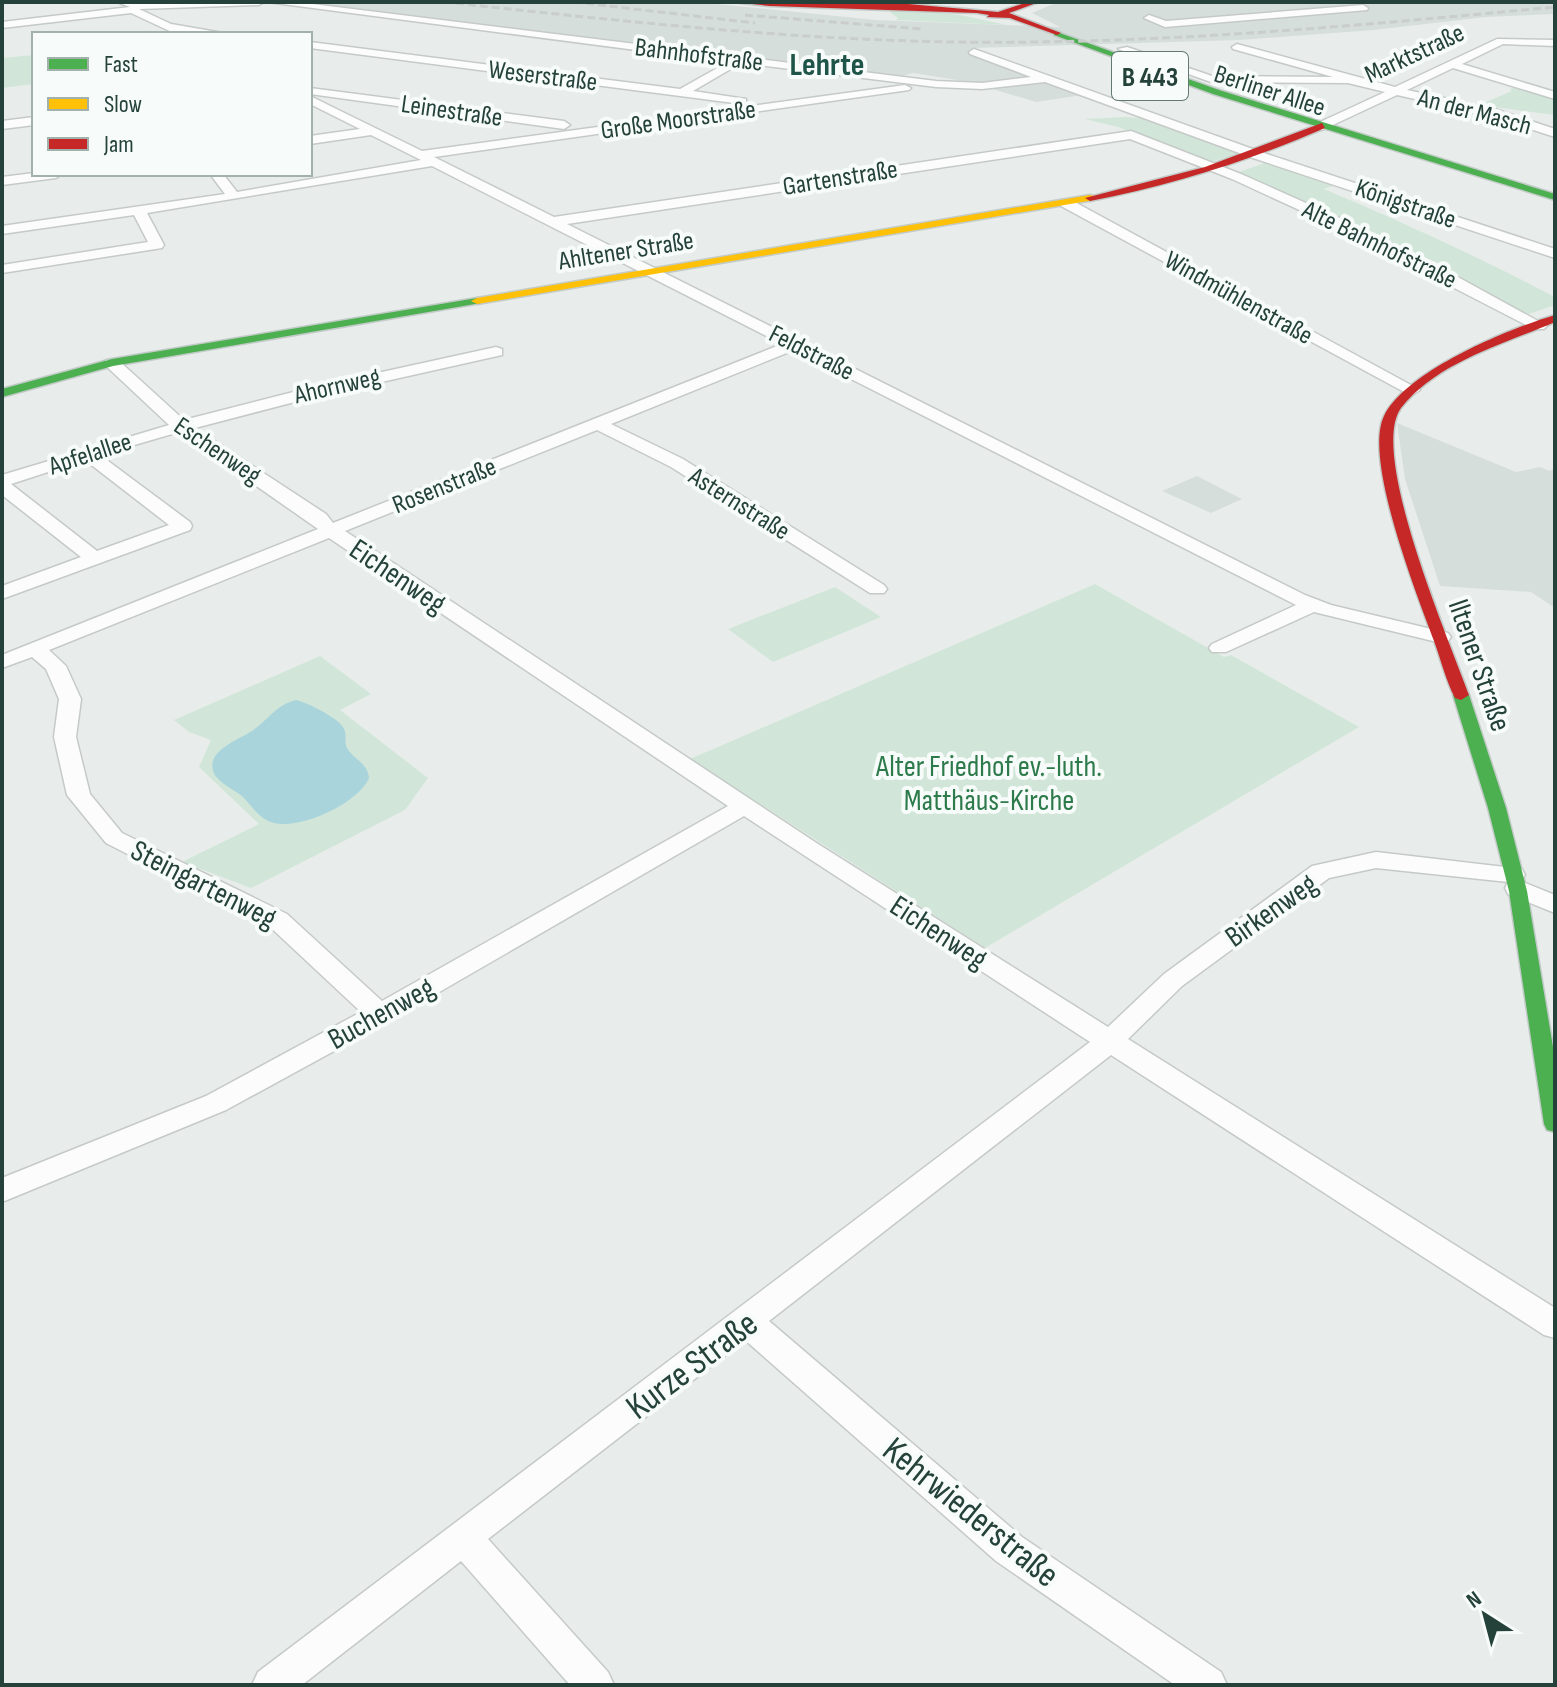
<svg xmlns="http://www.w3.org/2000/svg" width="1557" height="1687" viewBox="0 0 1557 1687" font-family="'Sofia Sans Condensed',sans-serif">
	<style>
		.built { fill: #d6dedb }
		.green { fill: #d1e6d8 }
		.water { fill: #a9d4db }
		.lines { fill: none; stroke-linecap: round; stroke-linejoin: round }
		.street-casing { stroke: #c5cac8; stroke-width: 3 }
		.fast-casing { stroke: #c3cbc8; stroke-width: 3 }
		.slow-casing { stroke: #c3cbc8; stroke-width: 3 }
		.jam-casing { stroke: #c3cbc8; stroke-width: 3 }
		.street { fill: #fcfcfc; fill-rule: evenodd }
		.fast { fill: #4caf50; fill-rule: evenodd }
		.slow { fill: #ffc107; fill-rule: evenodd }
		.jam { fill: #c62828; fill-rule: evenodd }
		.rail { stroke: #c9cdcc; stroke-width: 3; stroke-dasharray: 8 4; stroke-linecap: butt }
		.labels { text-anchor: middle; stroke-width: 8; stroke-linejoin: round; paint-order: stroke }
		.far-street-label { font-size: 26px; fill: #24423a; stroke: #f7fbf9 }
		.shield { fill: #f7fbf9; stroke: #637a73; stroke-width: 2 }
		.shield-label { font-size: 28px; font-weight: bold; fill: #24423a }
		.street-label { font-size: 30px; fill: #24423a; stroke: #f7fbf9 }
		.park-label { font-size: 30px; fill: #2d7a4b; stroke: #f7fbf9 }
		.far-district-label { font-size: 32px; font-weight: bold; fill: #1f5548; stroke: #f7fbf9 }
		.near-street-label { font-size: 36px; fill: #24423a; stroke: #f7fbf9 }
	</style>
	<rect width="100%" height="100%" fill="#e8edeb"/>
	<path class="built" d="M293,2H697L876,20L1060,27L1032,13L1058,2H1555V14L1486,17L1374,30L1240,40L974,48L1083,95L1036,102L969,82L913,73L902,76Z
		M1397,423L1516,472L1540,467L1550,471L1555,468V608L1531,592L1440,586L1405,479Z
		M1197,476L1242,499L1211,513L1162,491Z"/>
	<path class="green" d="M891,8L960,15L1007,25L896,20L898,18L891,13Z
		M34,55V84L2,88V58Z
		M1514,87L1555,99V115L1479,105L1512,91L1510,89Z
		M1125,117L1153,119L1242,152L1211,162L1118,127L1085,119Z
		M1265,163L1333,186L1324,189C1402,222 1479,257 1555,297V305L1526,315L1421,258L1239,172Z
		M1095,584L1224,657L1231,655L1359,727L985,948L690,759Z
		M835,587L881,617L773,662L728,629Z
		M320,656L371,694L340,710L428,778L405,810L251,888L182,862L259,824L199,767L211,740L189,732L174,720Z"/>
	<path class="water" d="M296,700C306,702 341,719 344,729C347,735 344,742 347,748C354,760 368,763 369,778C359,803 300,830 274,823C259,819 252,806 242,796C231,787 208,779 213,761C217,747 241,738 252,731C268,720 276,705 296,700Z"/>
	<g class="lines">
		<defs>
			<path id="street" d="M117,2L137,3L264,2L259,5L139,9L171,24L229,34H176L131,13L2,28V22L130,7Z
				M267,2H296L936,81L982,83L1031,77L970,54L969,52L974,49L1261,152L1555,249V258L1253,158L1045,82L982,89L936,87L741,63L693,91L746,99V103L742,104L310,48V42L680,89L728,62Z
				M1363,5L1368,8L1367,10L1165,27L1144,18L1149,15L1166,21Z
				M1497,39L1555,40V46L1503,44L1462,64L1555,92V99L1453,68L1407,90L1495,109L1555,129V137L1487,115L1397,95L1322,130L1318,129V123L1385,92L1348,83L1211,82L1118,49L1127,47L1212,76L1333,77L1233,49L1232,47L1237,44L1395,87Z
				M905,85L911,88L909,90L434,157L554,217L1131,131L1241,174L1344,220L1445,270L1547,326L1544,329H1534L1334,226L1232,179L1130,139L567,224L1305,595L1331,605L1448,633L1451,637L1448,641L1441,643L1314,612L1226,652H1212L1209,648L1212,644L1296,605L794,350L611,424L683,459L884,585L887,589L884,593H870L671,467L597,430L345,531L818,844L1108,1027L1164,974L1312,866L1376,852L1522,869L1525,875L1520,881L1555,895V913L1508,894L1505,888L1508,882L1376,868L1329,878L1182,986L1128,1039L1555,1308V1338L1544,1335L1111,1055L769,1321L1022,1537L1221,1672L1227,1685H1175L996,1561L745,1340L488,1539L608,1672L614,1685H570L461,1561L302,1685H252L258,1672L1090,1042L744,816L389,1021L226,1110L2,1202V1178L206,1096L361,1012L269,926L106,843L67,795L54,737L59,699L46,669L32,657L2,668V655L318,529L179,432L100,455L190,522L192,526L190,530L2,599V586L81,557L2,495V475L169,425L106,366V360H118L184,420L309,388L496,347L502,349V355L310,398L195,428L326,514L333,523L782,344L432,166L147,213L164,245L162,248L2,273V265L148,242L134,215L2,234V226L225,194L210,174H223L237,192L421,160L371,135L310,144V136L360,129L310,104V96L422,151ZM85,460L169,525L97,551L11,484ZM329,538L728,806L382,1001L287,914L122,833L90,794L76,737L81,699L66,666L49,650Z
				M310,88L564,121L570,125L564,129L310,94Z
				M34,117V125L2,129V121Z
				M34,173L62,174L56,178L2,185V177Z
				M1061,200H1071L1420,390L1412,395L1406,393L1061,206Z"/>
			<path id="fast" d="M1054,31L1219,90L1555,194V200L1213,94L1054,35Z
				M477,298L481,299V303L113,366L2,397V389L112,359Z
				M1461,690L1469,695L1506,808L1527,891L1555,1059V1132L1547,1130L1544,1124L1509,891L1488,808L1453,695Z"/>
			<path id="slow" d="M1090,195L1094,196V200L477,304L471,301L477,298Z"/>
			<path id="jam" d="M732,2L908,4L998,12L1028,2H1039L1009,13L1061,33L1057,35L1010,18L987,17L989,15L977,13L770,6Z
				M1322,123L1325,128C1249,161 1172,185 1090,201L1085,198L1205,167Z
				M1555,315V322C1504,344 1437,362 1401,408C1368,453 1450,642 1469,695L1461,700L1455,698C1446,681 1441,660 1434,641C1417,595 1363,459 1384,416C1406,371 1508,329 1555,315Z"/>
		</defs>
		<use href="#street" class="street-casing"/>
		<use href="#fast" class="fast-casing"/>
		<use href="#slow" class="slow-casing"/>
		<use href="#jam" class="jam-casing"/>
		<use href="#street" class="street"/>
		<use href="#fast" class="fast"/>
		<use href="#slow" class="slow"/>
		<use href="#jam" class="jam"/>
		<path class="rail" d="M444,2C612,20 781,39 951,42C1153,45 1354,26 1555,7
			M574,2L755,23
			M745,15L921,29"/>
	</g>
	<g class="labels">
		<g class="far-street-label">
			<text transform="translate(1414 53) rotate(-25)" y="9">Marktstraße</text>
			<text transform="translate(699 54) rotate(7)" y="9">Bahnhofstraße</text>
			<text transform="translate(543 75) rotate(7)" y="9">Weserstraße</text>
			<text transform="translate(1270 90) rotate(18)" y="9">Berliner Allee</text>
			<text transform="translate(452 110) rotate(8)" y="9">Leinestraße</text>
			<text transform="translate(1475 111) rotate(15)" y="9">An der Masch</text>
			<text transform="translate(678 119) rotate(-8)" y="9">Große Moorstraße</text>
			<text transform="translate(840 177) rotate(-9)" y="9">Gartenstraße</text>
			<text transform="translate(1406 203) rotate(19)" y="9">Königstraße</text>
			<text transform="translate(1380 244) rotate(26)" y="9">Alte Bahnhofstraße</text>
			<text transform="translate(626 250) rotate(-9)" y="9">Ahltener Straße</text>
			<text transform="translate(1239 297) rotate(29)" y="9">Windmühlenstraße</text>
			<text transform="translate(812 352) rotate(27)" y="9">Feldstraße</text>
			<text transform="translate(337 385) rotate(-13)" y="9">Ahornweg</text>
			<text transform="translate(218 450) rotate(34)" y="9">Eschenweg</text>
			<text transform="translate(90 453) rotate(-18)" y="9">Apfelallee</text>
			<text transform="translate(444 485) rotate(-22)" y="9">Rosenstraße</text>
			<text transform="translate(740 503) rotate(32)" y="9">Asternstraße</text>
		</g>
		<rect class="shield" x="1112" y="52" width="76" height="48" rx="6"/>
		<g class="shield-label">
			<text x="1150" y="86">B 443</text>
		</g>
		<g class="street-label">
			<text transform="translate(398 576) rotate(34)" y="10">Eichenweg</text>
			<text transform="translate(1480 665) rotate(71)" y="10">Iltener Straße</text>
			<text transform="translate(204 884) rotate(27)" y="10">Steingartenweg</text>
			<text transform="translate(1271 910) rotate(-35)" y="10">Birkenweg</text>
			<text transform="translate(939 932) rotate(33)" y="10">Eichenweg</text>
			<text transform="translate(381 1013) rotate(-29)" y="10">Buchenweg</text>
		</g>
		<g class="park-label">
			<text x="989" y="776">Alter Friedhof ev.-luth.<tspan x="989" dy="34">Matthäus-Kirche</tspan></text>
		</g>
		<g class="far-district-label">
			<text x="827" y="75">Lehrte</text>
		</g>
		<g class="near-street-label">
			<text transform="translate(691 1364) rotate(-37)" y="13">Kurze Straße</text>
			<text transform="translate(972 1511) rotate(39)" y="13">Kehrwiederstraße</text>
		</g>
	</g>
	<rect width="1557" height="1687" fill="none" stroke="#24423a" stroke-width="8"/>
	<rect x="32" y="32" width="280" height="144" fill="#f7fbf9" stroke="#a3b1ad" stroke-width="2"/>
	<rect x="48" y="58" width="40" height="12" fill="#4caf50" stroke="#a3b1ad" stroke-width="2"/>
	<text x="104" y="72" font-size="24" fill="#24423a">Fast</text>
	<rect x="48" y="98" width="40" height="12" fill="#ffc107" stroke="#a3b1ad" stroke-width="2"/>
	<text x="104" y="112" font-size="24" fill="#24423a">Slow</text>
	<rect x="48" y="138" width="40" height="12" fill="#c62828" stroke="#a3b1ad" stroke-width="2"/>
	<text x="104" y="152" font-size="24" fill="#24423a">Jam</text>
	<g transform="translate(1485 1615) rotate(324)" stroke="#f7fbf9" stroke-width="6" paint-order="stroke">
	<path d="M0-6L14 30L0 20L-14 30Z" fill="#24423a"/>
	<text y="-12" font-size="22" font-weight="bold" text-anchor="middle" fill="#24423a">N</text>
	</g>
</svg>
